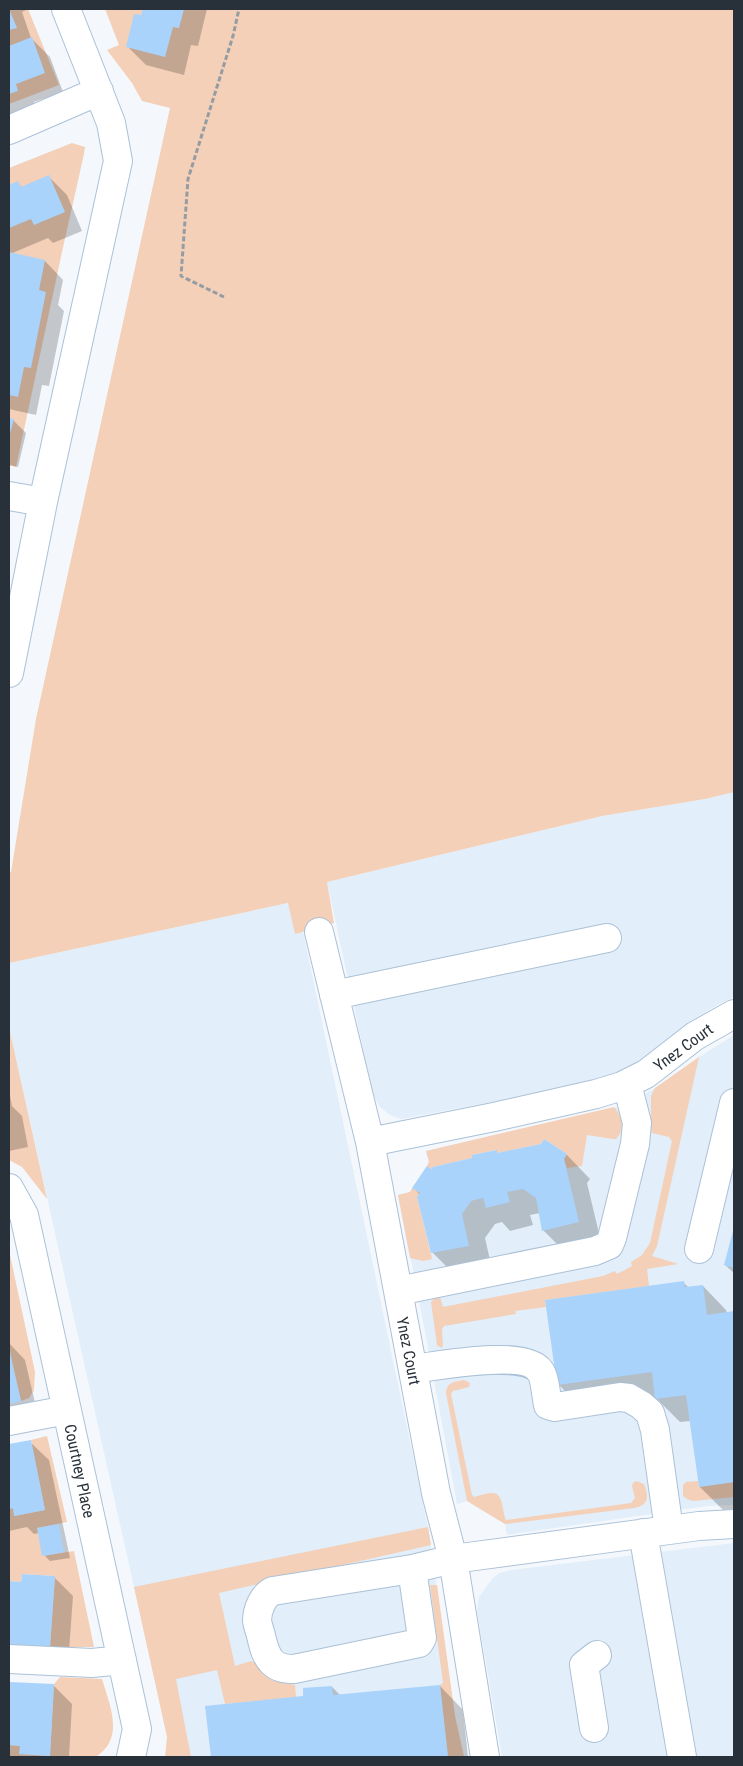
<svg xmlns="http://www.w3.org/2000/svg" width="743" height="1766" viewBox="0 0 743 1766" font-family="'Roboto Condensed',sans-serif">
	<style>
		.built { fill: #e2eef9 }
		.green { fill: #f3d0b7 }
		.shadow { fill: #0003 }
		.building { fill: #aad3fb }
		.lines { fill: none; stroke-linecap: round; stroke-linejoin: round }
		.minor-casing { stroke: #abc1d7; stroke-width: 30 }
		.path { stroke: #969ca3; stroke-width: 3; stroke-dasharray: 5 2.5; stroke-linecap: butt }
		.minor { stroke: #fff; stroke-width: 28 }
		.labels { text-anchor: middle; stroke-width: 4.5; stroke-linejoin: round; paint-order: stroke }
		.street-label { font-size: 16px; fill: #283039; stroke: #fff }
	</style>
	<rect width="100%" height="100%" fill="#f4f8fd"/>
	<path class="built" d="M734,792V997L717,1005L691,1021L646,1058L622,1071L598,1078L544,1092L401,1119L390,1115L380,1107L373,1095L327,882L602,816L705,799Z
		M289,903L295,934L303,931L428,1527L455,1716L464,1757H172L9,1027V963Z
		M734,1035V1505L707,1506L507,1535L505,1524L467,1501L457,1504L422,1316L398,1195L410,1192L429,1162L426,1151L617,1107L643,1095L668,1080L699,1057Z
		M734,1543V1757H502L477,1611L479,1597L492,1579L499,1573L511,1570Z"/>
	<path class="green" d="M9,9H28L59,85L9,104Z
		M105,9H734V792L705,799L602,816L327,882L334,923L295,934L288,903L9,963V872H11L36,719L170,108L142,101L132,83L107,50L119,45Z
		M72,143L85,147L84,154L62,252L16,467L9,465V168Z
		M9,1027L47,1199L22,1167L9,1160V1129H10L9,1120Z
		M699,1057L657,1246L652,1256L678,1264L647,1269L649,1286L545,1300L546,1307L515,1311L516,1314L444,1326L442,1329L443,1346L441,1348L437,1345L431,1302L435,1298L440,1297L443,1307L603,1276L615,1271L617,1274L632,1266L631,1262L642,1255L650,1243L672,1141L669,1137L652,1133L651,1128V1096L655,1088Z
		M614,1107C622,1116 626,1129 616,1139H613L587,1135L582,1166L567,1168L564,1159L567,1154L544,1139L541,1144L497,1153L496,1150L472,1155V1158L433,1167L431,1169L427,1166L429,1162L426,1151Z
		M412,1188L420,1193L417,1197L432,1259L423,1261L410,1258L398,1195L410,1192Z
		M9,1250L35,1372L34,1390L29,1398L21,1401L9,1347Z
		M464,1380L470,1383L469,1387L453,1391L451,1394L472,1495L474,1497C491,1493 500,1487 503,1509C504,1513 504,1516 506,1520L631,1503L635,1498L632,1486L633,1483L636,1481L644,1484C649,1497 649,1505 634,1508L505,1524L467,1501L446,1393C447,1381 455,1382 464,1380Z
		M47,1436L67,1522L37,1528L43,1556L74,1551L94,1647H50L55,1576L22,1574L21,1582L9,1581V1509L13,1508L15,1516L45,1510L31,1440Z
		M698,1481L699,1487L734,1482V1497L693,1501L687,1499L683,1496V1485L686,1482Z
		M428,1527L431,1545L219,1593L235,1666L251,1661L257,1664L267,1677L274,1681L295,1685L296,1697L225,1704L217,1670L176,1679L191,1757H165L167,1737L134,1587Z
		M430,1585H437L455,1716L464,1757H448L440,1685L443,1683Z
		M60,1677L102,1679C110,1706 125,1738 96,1757H9V1745L20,1746V1754L50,1756L54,1684Z"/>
	<path class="shadow" d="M9,9H28L22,12L31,38L50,57L63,92L34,102L36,109L9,119Z
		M144,9H207L198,46L191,45L184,75L146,65L127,46L142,17Z
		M49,177L67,195L82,231L53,243L48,238L10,254L45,261L63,280L58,305L64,311L49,386L42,385L36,415L9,409V186L17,183L23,188Z
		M9,419L13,420L26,433L18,467L9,465Z
		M9,1090L12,1106L22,1116L28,1147L9,1151Z
		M544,1141L567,1155L590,1179L587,1183L602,1246L567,1254L543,1230L540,1213L530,1215L533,1225L510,1231L502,1222L495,1224L485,1238L492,1269L456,1276L432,1252L420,1195L414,1188L431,1171L496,1152L499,1154L542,1145Z
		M734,1230V1273L725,1265Z
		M683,1282L689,1288L703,1286L726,1310L727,1313L734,1312V1509L723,1510L700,1487L690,1421L680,1422L656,1398L582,1408L558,1384Z
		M9,1343L25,1360L39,1420L9,1427Z
		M30,1442L49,1460L70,1558L50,1561L44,1555L39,1533L34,1534L27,1527L9,1531V1446Z
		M54,1577L73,1596L68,1665L9,1661V1582L22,1583Z
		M9,1683L54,1686L72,1704L69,1757H9Z
		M440,1686L463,1710L468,1757H212L207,1707L305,1697L332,1687L341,1696Z"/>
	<path class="building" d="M9,9L17,28L9,30Z
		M143,9H184L179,28L173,27L165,57L126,47L134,14L141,15Z
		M32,37L45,73L16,84L18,91L9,94V46Z
		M49,175L65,212L34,225L31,219L9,228V185L18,181L21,187Z
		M9,252L45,260L39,290L46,292L31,368L24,367L18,397L9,395Z
		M9,418L14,419L9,437Z
		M544,1139L567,1154L564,1159L579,1222L542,1231L536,1198L523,1189L507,1192L510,1202L486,1208L483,1198L471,1201L462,1214L469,1246L431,1253L417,1197L420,1193L412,1188L427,1166L431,1169L433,1167L472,1158V1155L497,1150V1153L541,1144Z
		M734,1227V1268L724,1265Z
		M684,1281L685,1287L703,1285L707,1315L734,1311V1482L699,1487L686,1395L655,1399L652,1372L557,1385L545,1300Z
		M9,1350L21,1401L9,1404Z
		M31,1440L45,1510L14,1516L13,1508L9,1509V1444Z
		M59,1524L64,1552L42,1556L37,1528Z
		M22,1574L55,1576L50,1647L9,1644V1581L21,1582Z
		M9,1682L54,1684L50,1756L19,1754L20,1746L9,1745Z
		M440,1685L448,1757H211L205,1706L303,1696V1688L332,1686L333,1695Z"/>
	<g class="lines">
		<defs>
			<path id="minor" d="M9,130L99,91
				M9,496L43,502
				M9,673L43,502L118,161L111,123L66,9
				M319,932L370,1142L436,1493L453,1559L485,1757
				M334,995L607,938
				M370,1142L494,1117L596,1094L622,1086L646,1074L695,1036L734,1014
				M9,1188L24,1215L137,1729L131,1757
				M699,1249L734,1103
				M398,1291L595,1251L609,1245L612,1238L635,1144L637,1123L627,1084
				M413,1369C438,1366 525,1349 540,1371C545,1377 546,1396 548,1405L555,1407L620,1397L629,1398L641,1405L650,1413L655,1430L669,1530
				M9,1421L67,1410
				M643,1533L682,1757
				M412,1569L422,1638L419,1643L294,1669C285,1669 278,1668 272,1662C266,1656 264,1648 262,1640C261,1634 258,1627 257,1621C257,1610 263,1595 273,1591L412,1569L453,1559L699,1526L734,1524
				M9,1659L92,1663L122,1660
				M594,1728L584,1665L597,1655"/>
		</defs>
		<use href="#minor" class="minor-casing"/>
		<path class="path" d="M224,297L181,276L188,179L233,36L239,9"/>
		<use href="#minor" class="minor"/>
	</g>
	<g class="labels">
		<g class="street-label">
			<text transform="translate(683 1047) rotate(-36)" y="6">Ynez Court</text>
			<text transform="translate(409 1351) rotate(79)" y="6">Ynez Court</text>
			<text transform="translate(80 1471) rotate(78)" y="6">Courtney Place</text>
		</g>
	</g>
	<rect width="743" height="1766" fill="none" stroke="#283039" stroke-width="20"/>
</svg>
